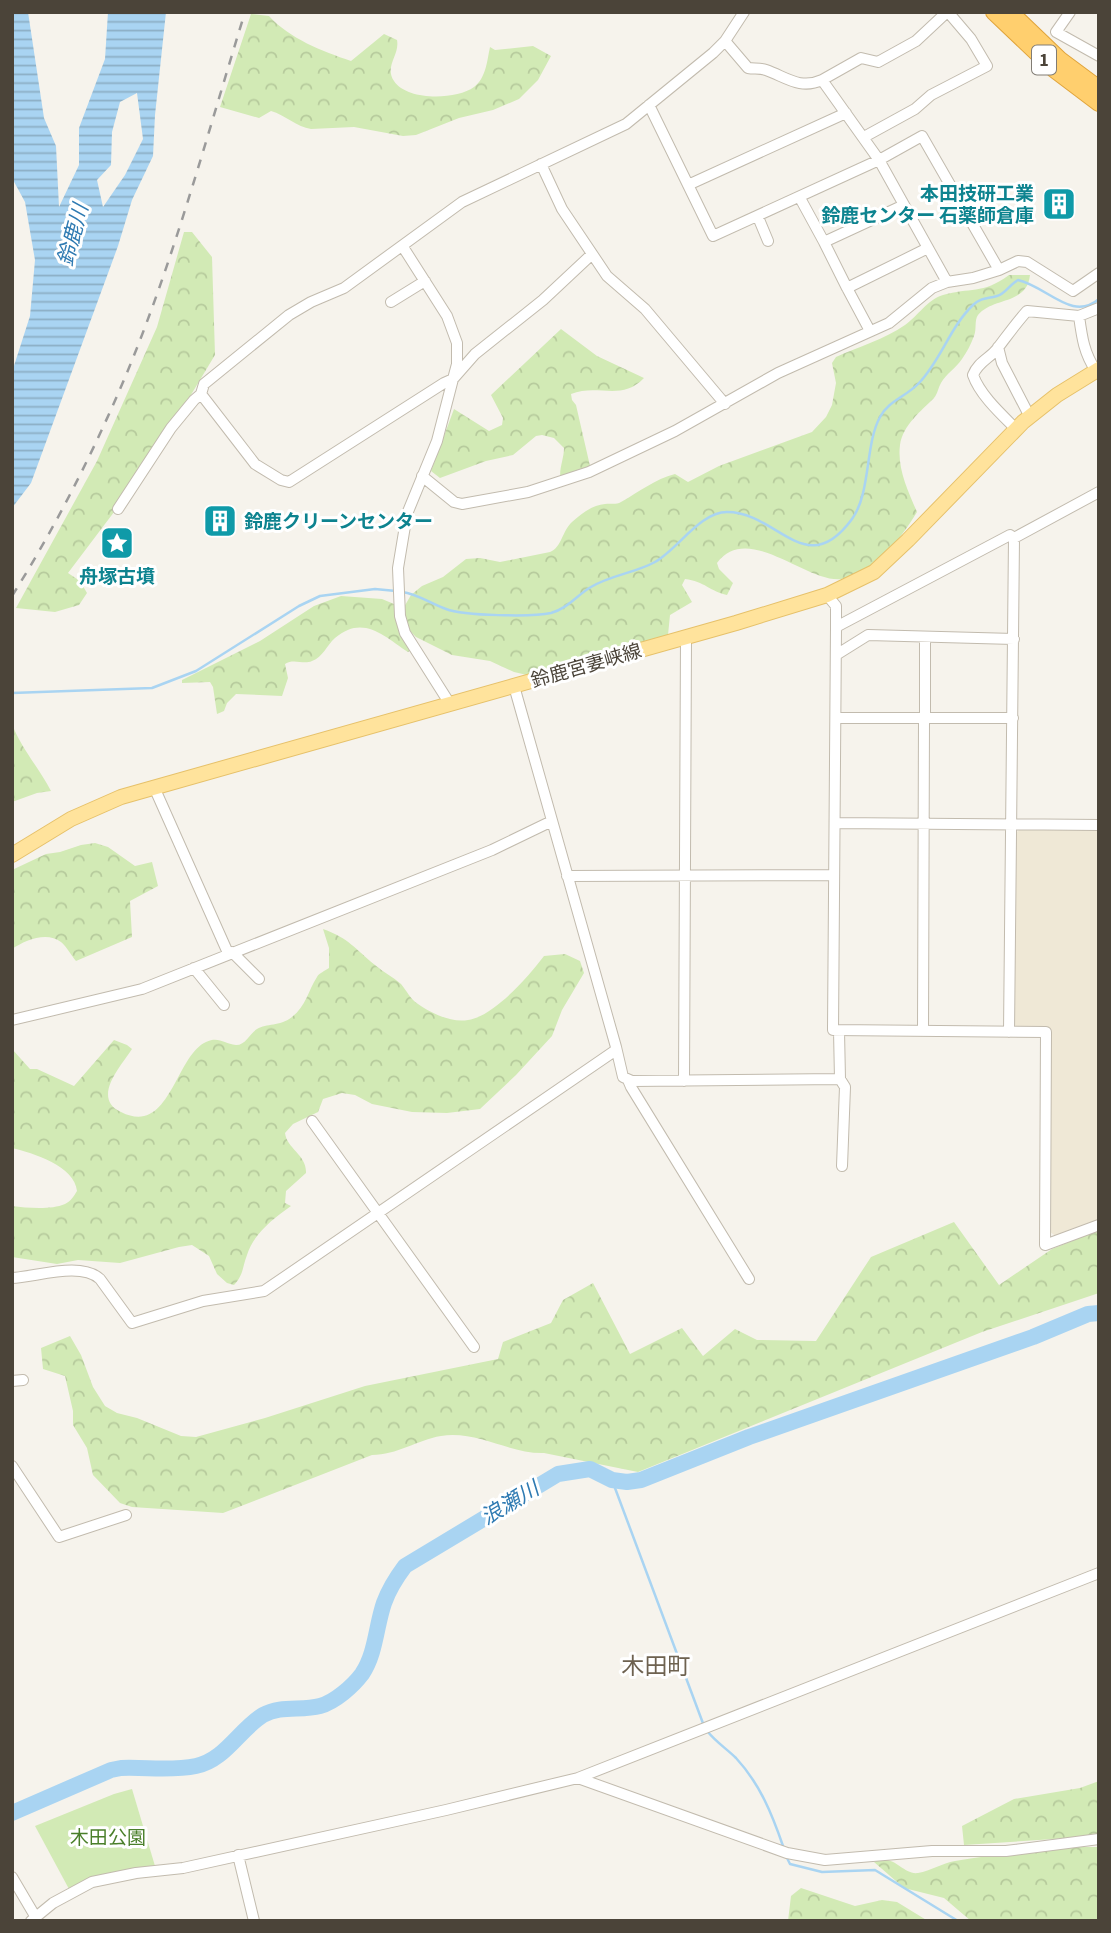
<svg xmlns="http://www.w3.org/2000/svg" width="1111" height="1933" viewBox="0 0 1111 1933" font-family="'Source Sans 3','Noto Sans JP',sans-serif">
	<style>
		.education { fill: #efe8d6 }
		.forest { fill: url(#forest-crowns) }
		.park { fill: #d2eab5 }
		.water { fill: url(#water-rules); fill-rule: evenodd }
		.lines { fill: none; stroke-linecap: round; stroke-linejoin: round }
		.stream { stroke: #a9d4f2; stroke-width: 2.5 }
		.river { stroke: #a9d4f2; stroke-width: 16 }
		.minor-casing { stroke: #c2bbae; stroke-width: 12 }
		.major-casing { stroke: #e6c16a; stroke-width: 16 }
		.highway-casing { stroke: #e0a43c; stroke-width: 18 }
		.minor { stroke: #fff; stroke-width: 10 }
		.major { stroke: #ffe39c; stroke-width: 14 }
		.highway { stroke: #ffcf6e; stroke-width: 16 }
		.rail { stroke: #9a9a9a; stroke-width: 2.5; stroke-dasharray: 9 9; stroke-linecap: butt }
		.labels { text-anchor: middle; stroke-width: 6; stroke-linejoin: round; paint-order: stroke }
		.shield { fill: #fff; stroke: #817c74; stroke-width: 2 }
		.shield-label { font-size: 18px; font-weight: bold; fill: #4b4439 }
		.culture-label { font-size: 19px; font-weight: bold; fill: #0d838f; stroke: #fff; text-anchor: end }
		.street-label { font-size: 19px; fill: #4b4439; stroke: #fff }
		.park-label { font-size: 19px; fill: #4a7f2a; stroke: #fff }
		.water-label { font-size: 21px; font-style: italic; fill: #2e7ab2; stroke: #fff }
		.quarter-label { font-size: 23px; fill: #6e6250; stroke: #fff }
	</style>
	<defs>
		<pattern id="forest-crowns" width="20" height="18" patternUnits="userSpaceOnUse" patternTransform="scale(1.75)"><rect width="20" height="18" fill="#d2eab5"/><path d="M2 6a3 3 0 1 1 6 0M12 15a3 3 0 1 1 6 0" fill="none" stroke="#b6ca9c"/></pattern>
		<pattern id="water-rules" width="6" height="5" patternUnits="userSpaceOnUse" patternTransform="scale(1.75)"><rect width="6" height="5" fill="#a9d4f2"/><path d="M0 2.5h6" fill="none" stroke="#8caec5"/></pattern>
	</defs>
	<rect width="100%" height="100%" fill="#f6f3ec"/>
	<path class="education" d="M1020,829H1099V1221L1057,1237L1050,1232V1029L1017,1028L1013,1023L1015,834Z"/>
	<path class="forest" d="M251,14L269,16C290,39 322,51 351,61L384,34L397,40C400,55 384,66 394,81C407,101 456,100 474,87C486,78 487,61 490,47L495,50L533,46L551,56L538,80L519,99L493,110L459,118L416,135L403,136L354,127L311,129C297,127 285,115 271,111L259,118L220,107Z
		M184,232H192L212,257L215,355L145,471L68,573L80,581L87,593L79,605L55,612L16,608L97,461L157,327Z
		M1009,275H1030C1027,305 993,297 978,315C974,321 977,329 974,336C971,344 967,352 962,359C956,368 946,374 941,383C938,388 938,393 934,398C921,411 903,425 900,445C897,468 908,491 917,512C901,538 875,574 842,579C807,584 748,521 717,563L719,569L733,583L727,595C711,592 704,581 685,579L682,585L692,602L670,615L668,635L527,675L514,672L490,661L452,655L416,637L407,628L404,607L411,595L422,586L443,577L466,559L480,558L500,562L550,552C562,547 562,531 572,522C581,514 592,505 605,504C611,503 616,505 621,502C639,492 655,479 675,474L688,482L719,466L812,432L826,417L832,405L836,383L832,363L836,357C858,347 885,339 905,325C918,316 927,300 943,295C970,287 982,295 1009,275Z
		M561,329L597,356L644,378C621,402 598,383 571,394L572,400L576,405L590,466L582,475L561,480C558,471 564,459 564,448L554,438L542,435L536,436L513,455L486,461L440,478L431,471L454,409L489,431L502,425L503,418L491,395Z
		M341,596L382,599L394,604L405,635L413,649L408,652C384,636 363,614 335,638C327,645 323,657 312,661C303,665 294,658 285,664L288,678L282,696L236,694L227,703L224,711L217,714L213,687L210,682L182,683V680L260,641L314,606Z
		M12,724C21,748 39,768 51,791L37,793L12,802Z
		M95,843L108,847L135,866L152,862L158,886L130,901L132,937L76,961C71,955 67,947 61,942C47,931 25,940 12,949V870L46,854L60,852L81,845Z
		M323,929C350,939 354,948 375,965C383,972 393,977 401,984C407,991 410,999 418,1004C431,1013 451,1023 468,1020C494,1016 528,977 544,956L565,954L580,961L584,973L562,1010L552,1036L516,1075L480,1109L447,1113L412,1112L372,1104L355,1095L342,1093L323,1099L318,1112L293,1124L285,1133C287,1149 307,1155 306,1173L286,1191L285,1203L291,1206C273,1219 254,1233 247,1255C242,1268 244,1274 234,1285L227,1283L217,1274L209,1256L192,1245L179,1247L120,1263L78,1260L57,1264L12,1257V1206C28,1208 51,1210 65,1204C71,1201 74,1196 77,1191C75,1166 33,1153 12,1148V1049L30,1069H37L74,1086L114,1040L127,1045L132,1049C121,1066 91,1098 121,1112C170,1137 175,1056 206,1042C219,1036 224,1044 236,1045C246,1045 250,1033 257,1029C267,1023 279,1027 292,1017C306,1006 308,991 317,977C319,973 325,971 329,968V948Z
		M954,1222L999,1285L1052,1249L1099,1230V1293L982,1332L638,1472L544,1453C510,1454 476,1430 441,1436C417,1440 397,1455 372,1455L223,1513L132,1507L120,1503L93,1475L87,1448L73,1425V1411L65,1376L43,1369L41,1348L70,1336L81,1355L93,1387L105,1406L117,1413L137,1418L181,1436L196,1437L265,1418L365,1386L498,1359L503,1342L551,1323L563,1300L593,1283L630,1354L682,1328L703,1356L735,1329L757,1340L816,1341L871,1257Z
		M1099,1781V1836L964,1845L962,1826L1014,1799L1080,1788Z
		M1079,1847H1099V1921H971L944,1898L904,1888L874,1862C895,1853 902,1875 918,1873C931,1871 942,1863 955,1861C995,1854 1038,1852 1079,1847Z
		M801,1888L855,1906L882,1900L897,1902L928,1921H788L791,1896Z"/>
	<path class="park" d="M132,1789L155,1866L69,1889L35,1826L114,1794Z"/>
	<path class="water" d="M12,12H28L44,118L56,146L59,207L79,165V128L105,59L108,12H166L155,115L153,156L132,200L118,246L31,483L12,508V372L30,316L35,260L25,202L12,178ZM137,93L143,139L125,175L103,207L97,180L111,165L112,132L120,102Z"/>
	<g class="lines">
		<path class="stream" d="M402,592C418,594 431,604 446,609C464,616 533,617 551,613C567,609 577,595 591,587C611,575 635,573 655,562C678,549 700,512 727,512C778,512 806,582 852,519C871,493 865,444 880,417C888,401 907,396 919,383C941,360 950,327 973,305C982,297 987,299 997,296C1005,294 1010,284 1018,280C1048,287 1072,322 1099,299
			M12,693L152,688L196,671L299,606L320,596L375,589L396,591
			M612,1480L704,1726
			M708,1732C716,1742 727,1749 736,1758C760,1784 772,1814 783,1846
			M786,1856L790,1864L822,1872L875,1870L958,1921"/>
		<path class="river" d="M12,1813L111,1770L121,1768C146,1767 172,1771 196,1766C225,1760 239,1730 263,1715C281,1705 301,1711 320,1706C335,1702 353,1686 362,1674C376,1653 376,1626 384,1603C389,1589 396,1578 405,1566L558,1474L590,1469L612,1480L627,1482L641,1480L749,1437L1033,1337L1088,1314L1099,1313"/>
		<defs>
			<path id="minor" d="M1070,12L1056,32L1099,56
				M725,41L748,68C754,69 760,68 766,70C786,77 800,90 822,80L879,160L947,282
				M822,80L861,58L878,62L916,41L947,12
				M864,137L915,109L931,95L987,66L971,39L948,12
				M541,164L562,209L607,276L645,309L725,404
				M688,185L846,113
				M800,198L824,242
				M904,205L824,242L847,288L928,248
				M758,217L768,241
				M403,247L447,316L457,343V364L453,379L437,441L407,514L398,568L400,616L405,633L450,704
				M591,255L543,300L475,354L453,379L444,383L289,482L281,480L255,464L201,394L204,384L289,315L311,302L344,288L462,202L626,124L713,53L725,41L744,12
				M999,270L1018,261L1027,262L1073,291L1099,273
				M847,288L870,331
				M391,302L425,281
				M1079,316C1082,338 1084,353 1096,371
				M998,347L1002,363L1030,417
				M1016,429C1001,414 980,395 973,375C978,362 990,358 997,349C1007,336 1016,323 1027,311L1079,316L1099,308
				M422,476L454,502L462,504L528,492L589,472L675,431L778,373L889,323L932,288L947,282L973,278L999,270L922,136L879,160L713,236L649,105
				M118,509L171,428L194,400L201,394
				M827,595L836,606V627L833,1030L1046,1032L1045,1245L1099,1225
				M836,627L1010,535L1014,538L1099,492
				M925,637V719
				M836,655L868,635L1014,639
				M514,686L616,1047L623,1077L632,1081L840,1079
				M836,718H1013
				M154,787L228,953
				M835,823L1099,825
				M567,876L834,875
				M232,952L259,979
				M194,968L224,1005
				M12,1020L142,989L492,850L552,821
				M839,1031L840,1079L845,1087L842,1166
				M923,1031L924,719
				M1009,1032L1014,538
				M628,1080L631,1087L749,1279
				M684,1081L686,638
				M312,1121L474,1347
				M12,1278C36,1277 81,1261 100,1279L132,1323L203,1301L264,1291L616,1050
				M12,1381L23,1380
				M12,1466L59,1537L126,1515
				M578,1778L787,1853L825,1860L932,1851H1006L1099,1839
				M238,1855L254,1921
				M12,1877L35,1916
				M31,1921L53,1903L92,1882L136,1873L183,1868L446,1810L578,1778L1099,1573"/>
			<path id="major" d="M12,855L71,819L121,797L736,623L827,595L874,572L908,540L1023,422L1057,395L1099,369"/>
			<path id="highway" d="M994,12L1054,69L1099,103
				M1010,12L1060,60L1099,89"/>
		</defs>
		<use href="#minor" class="minor-casing"/>
		<use href="#major" class="major-casing"/>
		<use href="#highway" class="highway-casing"/>
		<use href="#minor" class="minor"/>
		<use href="#major" class="major"/>
		<use href="#highway" class="highway"/>
		<path class="rail" d="M12,596C56,526 94,451 126,375C174,260 208,132 245,12"/>
	</g>
	<defs>
		<symbol id="building-square" viewBox="-11 -11 22 22"><rect x="-9" y="-9" width="18" height="18" rx="4" fill="#0f9aa8" stroke="#fff"/><path d="M-4-6H4V6H1V3H-1V6H-4ZM-2.5-4.3h1.7v1.8h-1.7ZM.8-4.3h1.7v1.8H.8ZM-2.5-1h1.7V.8h-1.7ZM.8-1h1.7V.8H.8Z" fill="#fff"/></symbol>
		<symbol id="sight-square" viewBox="-11 -11 22 22"><rect x="-9" y="-9" width="18" height="18" rx="4" fill="#0f9aa8" stroke="#fff"/><path d="M0-6L1.8-2.2L6-1.7L2.9 1.2L3.7 5.4L0 3.3L-3.7 5.4L-2.9 1.2L-6-1.7L-1.8-2.2Z" fill="#fff"/></symbol>
	</defs>
	<g fill-rule="evenodd">
		<use href="#building-square" x="1040" y="185" width="38" height="38"/>
		<use href="#building-square" x="201" y="502" width="38" height="38"/>
		<use href="#sight-square" x="98" y="524" width="38" height="38"/>
	</g>
	<g class="labels">
		<rect class="shield" x="1032" y="45.5" width="24" height="29" rx="5"/>
		<g class="shield-label">
			<text x="1044" y="66">1</text>
		</g>
		<g class="culture-label">
			<text x="1034" y="200">本田技研工業<tspan x="1034" dy="22">鈴鹿センター 石薬師倉庫</tspan></text>
			<text x="244" y="528" text-anchor="start">鈴鹿クリーンセンター</text>
			<text x="117" y="583" text-anchor="middle">舟塚古墳</text>
		</g>
		<g class="street-label">
			<text transform="translate(586 665) rotate(-16)" y="7">鈴鹿宮妻峡線</text>
		</g>
		<g class="park-label">
			<text x="108" y="1844">木田公園</text>
		</g>
		<g class="water-label">
			<text transform="translate(73 235) rotate(-75)" y="7">鈴鹿川</text>
			<text transform="translate(510 1503) rotate(-31)" y="7">浪瀬川</text>
		</g>
		<g class="quarter-label">
			<text x="656" y="1674">木田町</text>
		</g>
	</g>
	<rect width="1111" height="1933" fill="none" stroke="#4b4439" stroke-width="28"/>
</svg>
